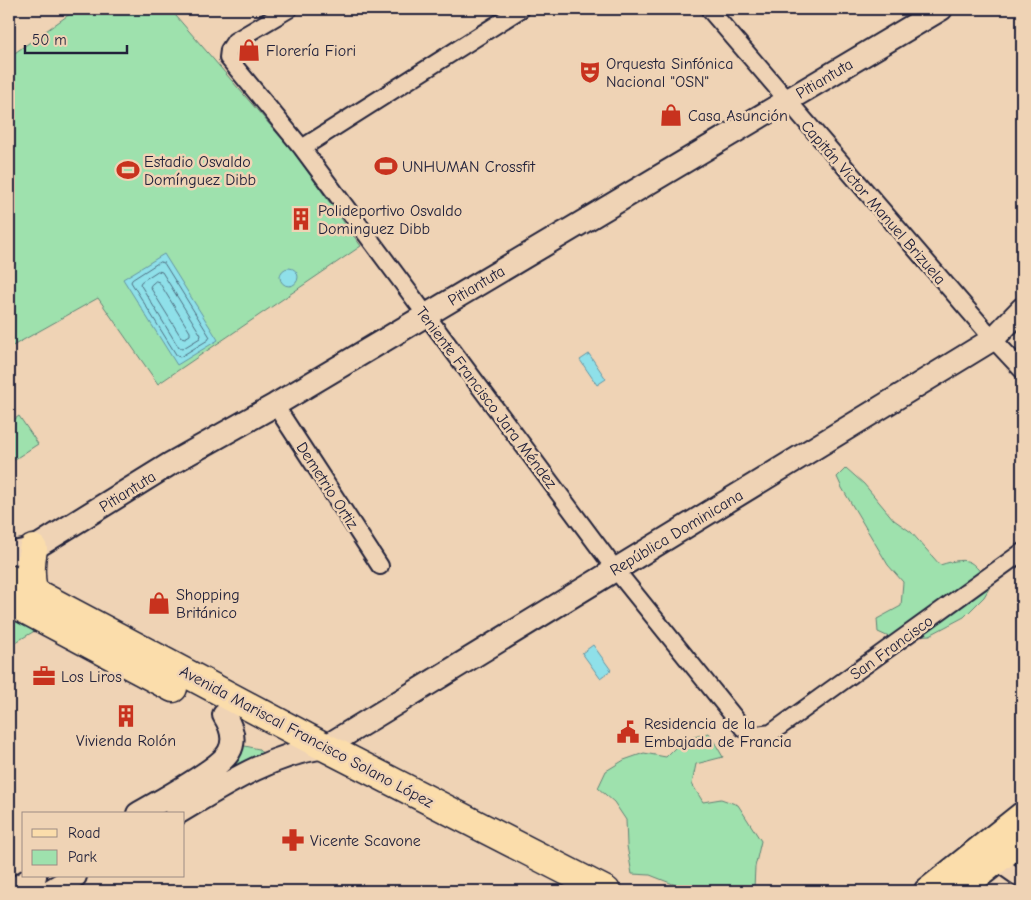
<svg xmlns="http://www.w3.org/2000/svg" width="1031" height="900" viewBox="0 0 1031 900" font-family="'Comic Neue',sans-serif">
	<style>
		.green { fill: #9ee1ad; stroke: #608274 }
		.water { fill: #8fe0e9; stroke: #6394a3 }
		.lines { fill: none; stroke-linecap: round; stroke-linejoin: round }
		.shore { stroke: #4e6e81; stroke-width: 1 }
		.street-casing { stroke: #22223b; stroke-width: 20 }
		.secondary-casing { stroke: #22223b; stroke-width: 26 }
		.primary-casing { stroke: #22223b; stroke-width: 29 }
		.highway-casing { stroke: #22223b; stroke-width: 31 }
		.street { stroke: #efd3b5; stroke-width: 16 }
		.secondary { stroke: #efd3b5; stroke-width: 22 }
		.primary { stroke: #fbddab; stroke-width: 25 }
		.highway { stroke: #fbddab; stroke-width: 28 }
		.labels { text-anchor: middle; stroke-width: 5; stroke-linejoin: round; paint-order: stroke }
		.poi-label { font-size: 16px; fill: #22223b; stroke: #efd3b5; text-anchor: start }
		.street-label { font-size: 16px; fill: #22223b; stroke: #efd3b5 }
	</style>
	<rect width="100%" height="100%" fill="#efd3b5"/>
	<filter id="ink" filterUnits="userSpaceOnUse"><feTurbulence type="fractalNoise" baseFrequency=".02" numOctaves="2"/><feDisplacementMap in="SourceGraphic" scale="10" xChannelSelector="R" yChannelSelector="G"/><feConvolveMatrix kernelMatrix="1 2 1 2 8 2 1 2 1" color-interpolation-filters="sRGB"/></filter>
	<g filter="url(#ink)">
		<path class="green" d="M77,9H170L295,154L361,246L158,384L98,298L9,348V57Z
			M19,416L38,444L9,463V423Z
			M846,468L864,484L894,520L911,532L940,565C972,555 971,561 991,585L984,597L964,617L930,635L889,637L878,632L877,619L901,606L903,582L888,565L842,488L837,477Z
			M9,613L38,629L9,646Z
			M709,733L723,757L696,764L692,784L703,802L721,799L738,805L761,841L755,867L754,888L750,891H701L683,888L650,875L632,874L627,846L626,820L614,802L598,788L606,771L624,760L644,753L666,757L683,740Z
			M245,746L259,749L262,753L261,756L227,774L162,814H153Z"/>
		<path class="water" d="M164,254L218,340L177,365L123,279Z
			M280 277a9 9 0 1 1 18 0a9 9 0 1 1-18 0Z
			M589,354L606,379L597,385L580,360Z
			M593,645L611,670L600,678L582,653Z"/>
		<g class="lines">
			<path class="shore" d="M160,262L164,263L210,337L208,340L180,357L177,356L131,282L132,280Z
				M158,271L162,272L201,335L200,338L182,349L179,348L140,284L141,282Z
				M156,281L159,282L190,332V335L185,338L181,337L150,287L151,285Z"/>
			<defs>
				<path id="street" d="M289,9L235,41L229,50L228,58L302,148L615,569L743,728L757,735L771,733L1022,552
					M709,9L993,339L1022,370
					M302,148L521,9
					M275,405L380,566
					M989,857L1022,880"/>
				<path id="secondary" d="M9,554L33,549L170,464L275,405L941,9
					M138,814C158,802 219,770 229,752C236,740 231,726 224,715
					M176,814C223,786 269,755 325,747L993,339L1022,309
					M11,891L35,876
					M50,891L75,876"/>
				<path id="primary" d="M927,891L1022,815
					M959,891L1022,841"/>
				<path id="highway" d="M33,549C29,569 30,587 38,605
					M9,579L325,747L606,891
					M9,601L173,688"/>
			</defs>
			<use href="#street" class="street-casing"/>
			<use href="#secondary" class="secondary-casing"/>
			<use href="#primary" class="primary-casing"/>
			<use href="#highway" class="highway-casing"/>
			<use href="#street" class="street"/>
			<use href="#secondary" class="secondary"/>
			<use href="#primary" class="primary"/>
			<use href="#highway" class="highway"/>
		</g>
	</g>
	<defs>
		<symbol id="shop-bare" viewBox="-9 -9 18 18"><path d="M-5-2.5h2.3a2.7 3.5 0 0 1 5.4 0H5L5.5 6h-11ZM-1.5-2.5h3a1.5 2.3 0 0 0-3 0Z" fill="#c8321e" stroke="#efd3b5" stroke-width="2.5" paint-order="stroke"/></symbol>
		<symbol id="theatre-bare" viewBox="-9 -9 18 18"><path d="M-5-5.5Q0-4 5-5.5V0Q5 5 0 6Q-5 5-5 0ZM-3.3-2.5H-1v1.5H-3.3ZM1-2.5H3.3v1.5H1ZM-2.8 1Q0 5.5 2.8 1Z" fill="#c8321e" stroke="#efd3b5" stroke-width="2.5" paint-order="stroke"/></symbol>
		<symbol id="stadium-bare" viewBox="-9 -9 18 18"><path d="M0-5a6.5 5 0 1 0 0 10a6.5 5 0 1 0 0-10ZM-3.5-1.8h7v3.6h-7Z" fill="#c8321e" stroke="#efd3b5" stroke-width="2.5" paint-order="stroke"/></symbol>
		<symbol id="building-bare" viewBox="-9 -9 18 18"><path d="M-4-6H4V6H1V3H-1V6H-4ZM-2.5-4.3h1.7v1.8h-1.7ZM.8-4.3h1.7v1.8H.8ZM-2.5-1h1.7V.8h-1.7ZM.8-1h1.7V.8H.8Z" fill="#c8321e" stroke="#efd3b5" stroke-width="2.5" paint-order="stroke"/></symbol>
		<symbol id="office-bare" viewBox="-9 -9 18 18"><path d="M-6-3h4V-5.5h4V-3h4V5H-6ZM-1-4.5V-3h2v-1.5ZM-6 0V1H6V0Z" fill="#c8321e" stroke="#efd3b5" stroke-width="2.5" paint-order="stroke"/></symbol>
		<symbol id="civic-bare" viewBox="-9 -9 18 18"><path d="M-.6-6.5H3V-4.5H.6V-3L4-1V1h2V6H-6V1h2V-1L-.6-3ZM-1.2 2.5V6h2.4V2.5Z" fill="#c8321e" stroke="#efd3b5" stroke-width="2.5" paint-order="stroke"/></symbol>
		<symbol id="pharmacy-bare" viewBox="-9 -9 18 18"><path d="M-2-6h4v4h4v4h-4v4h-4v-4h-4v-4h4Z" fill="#c8321e" stroke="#efd3b5" stroke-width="2.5" paint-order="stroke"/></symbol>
	</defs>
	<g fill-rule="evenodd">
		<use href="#shop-bare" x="233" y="34" width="32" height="32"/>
		<use href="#theatre-bare" x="574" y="56" width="32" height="32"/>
		<use href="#shop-bare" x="655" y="99" width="32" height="32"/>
		<use href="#stadium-bare" x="370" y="150" width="32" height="32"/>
		<use href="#stadium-bare" x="112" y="154" width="32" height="32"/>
		<use href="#building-bare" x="285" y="203" width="32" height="32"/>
		<use href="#shop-bare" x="143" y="587" width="32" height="32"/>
		<use href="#office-bare" x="28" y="660" width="32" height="32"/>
		<use href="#building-bare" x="110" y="700" width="32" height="32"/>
		<use href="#civic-bare" x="612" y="716" width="32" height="32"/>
		<use href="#pharmacy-bare" x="277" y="824" width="32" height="32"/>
	</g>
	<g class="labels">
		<g class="poi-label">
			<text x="266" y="56">Florería Fiori</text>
			<text x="606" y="69">Orquesta Sinfónica<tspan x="606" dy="18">Nacional "OSN"</tspan></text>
			<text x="688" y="121">Casa Asunción</text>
			<text x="144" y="167">Estadio Osvaldo<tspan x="144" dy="18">Domínguez Dibb</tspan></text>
			<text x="402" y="172">UNHUMAN Crossfit</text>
			<text x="318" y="216">Polideportivo Osvaldo<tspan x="318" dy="18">Dominguez Dibb</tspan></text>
			<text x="176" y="600">Shopping<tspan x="176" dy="18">Británico</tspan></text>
			<text x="61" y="682">Los Liros</text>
			<text x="644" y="729">Residencia de la<tspan x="644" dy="18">Embajada de Francia</tspan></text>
			<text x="126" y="746" text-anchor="middle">Vivienda Rolón</text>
			<text x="310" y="846">Vicente Scavone</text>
		</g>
		<g class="street-label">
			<text transform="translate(824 78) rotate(-31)" y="6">Pitiantuta</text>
			<text transform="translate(874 202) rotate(49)" y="6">Capitán Victor Manuel Brizuela</text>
			<text transform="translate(476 285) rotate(-31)" y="6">Pitiantuta</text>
			<text transform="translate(487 397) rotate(53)" y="6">Teniente Francisco Jara Méndez</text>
			<text transform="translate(328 485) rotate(57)" y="6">Demetrio Ortiz</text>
			<text transform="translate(127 491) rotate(-32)" y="6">Pitiantuta</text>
			<text transform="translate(676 532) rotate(-31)" y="6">República Dominicana</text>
			<text transform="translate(891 647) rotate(-36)" y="6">San Francisco</text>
			<text transform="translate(307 736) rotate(28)" y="6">Avenida Mariscal Francisco Solano López</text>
		</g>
	</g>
	<rect width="1031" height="900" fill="none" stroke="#efd3b5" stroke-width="30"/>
	<rect x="15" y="15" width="1001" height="870" fill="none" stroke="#22223b" stroke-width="2" filter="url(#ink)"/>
	<rect x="22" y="812" width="162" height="65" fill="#efd3b5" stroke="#9d8c84"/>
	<rect x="32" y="829" width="25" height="8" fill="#fbddab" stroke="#9d8c84"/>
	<text x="68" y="838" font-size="15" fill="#22223b">Road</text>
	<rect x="32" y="850" width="25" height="15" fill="#9ee1ad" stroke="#9d8c84"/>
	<text x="68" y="862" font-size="15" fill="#22223b">Park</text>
	<path d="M25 45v8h102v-8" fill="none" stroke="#22223b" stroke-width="2.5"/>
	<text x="32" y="45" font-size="15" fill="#22223b" stroke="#efd3b5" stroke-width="4" paint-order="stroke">50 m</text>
</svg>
